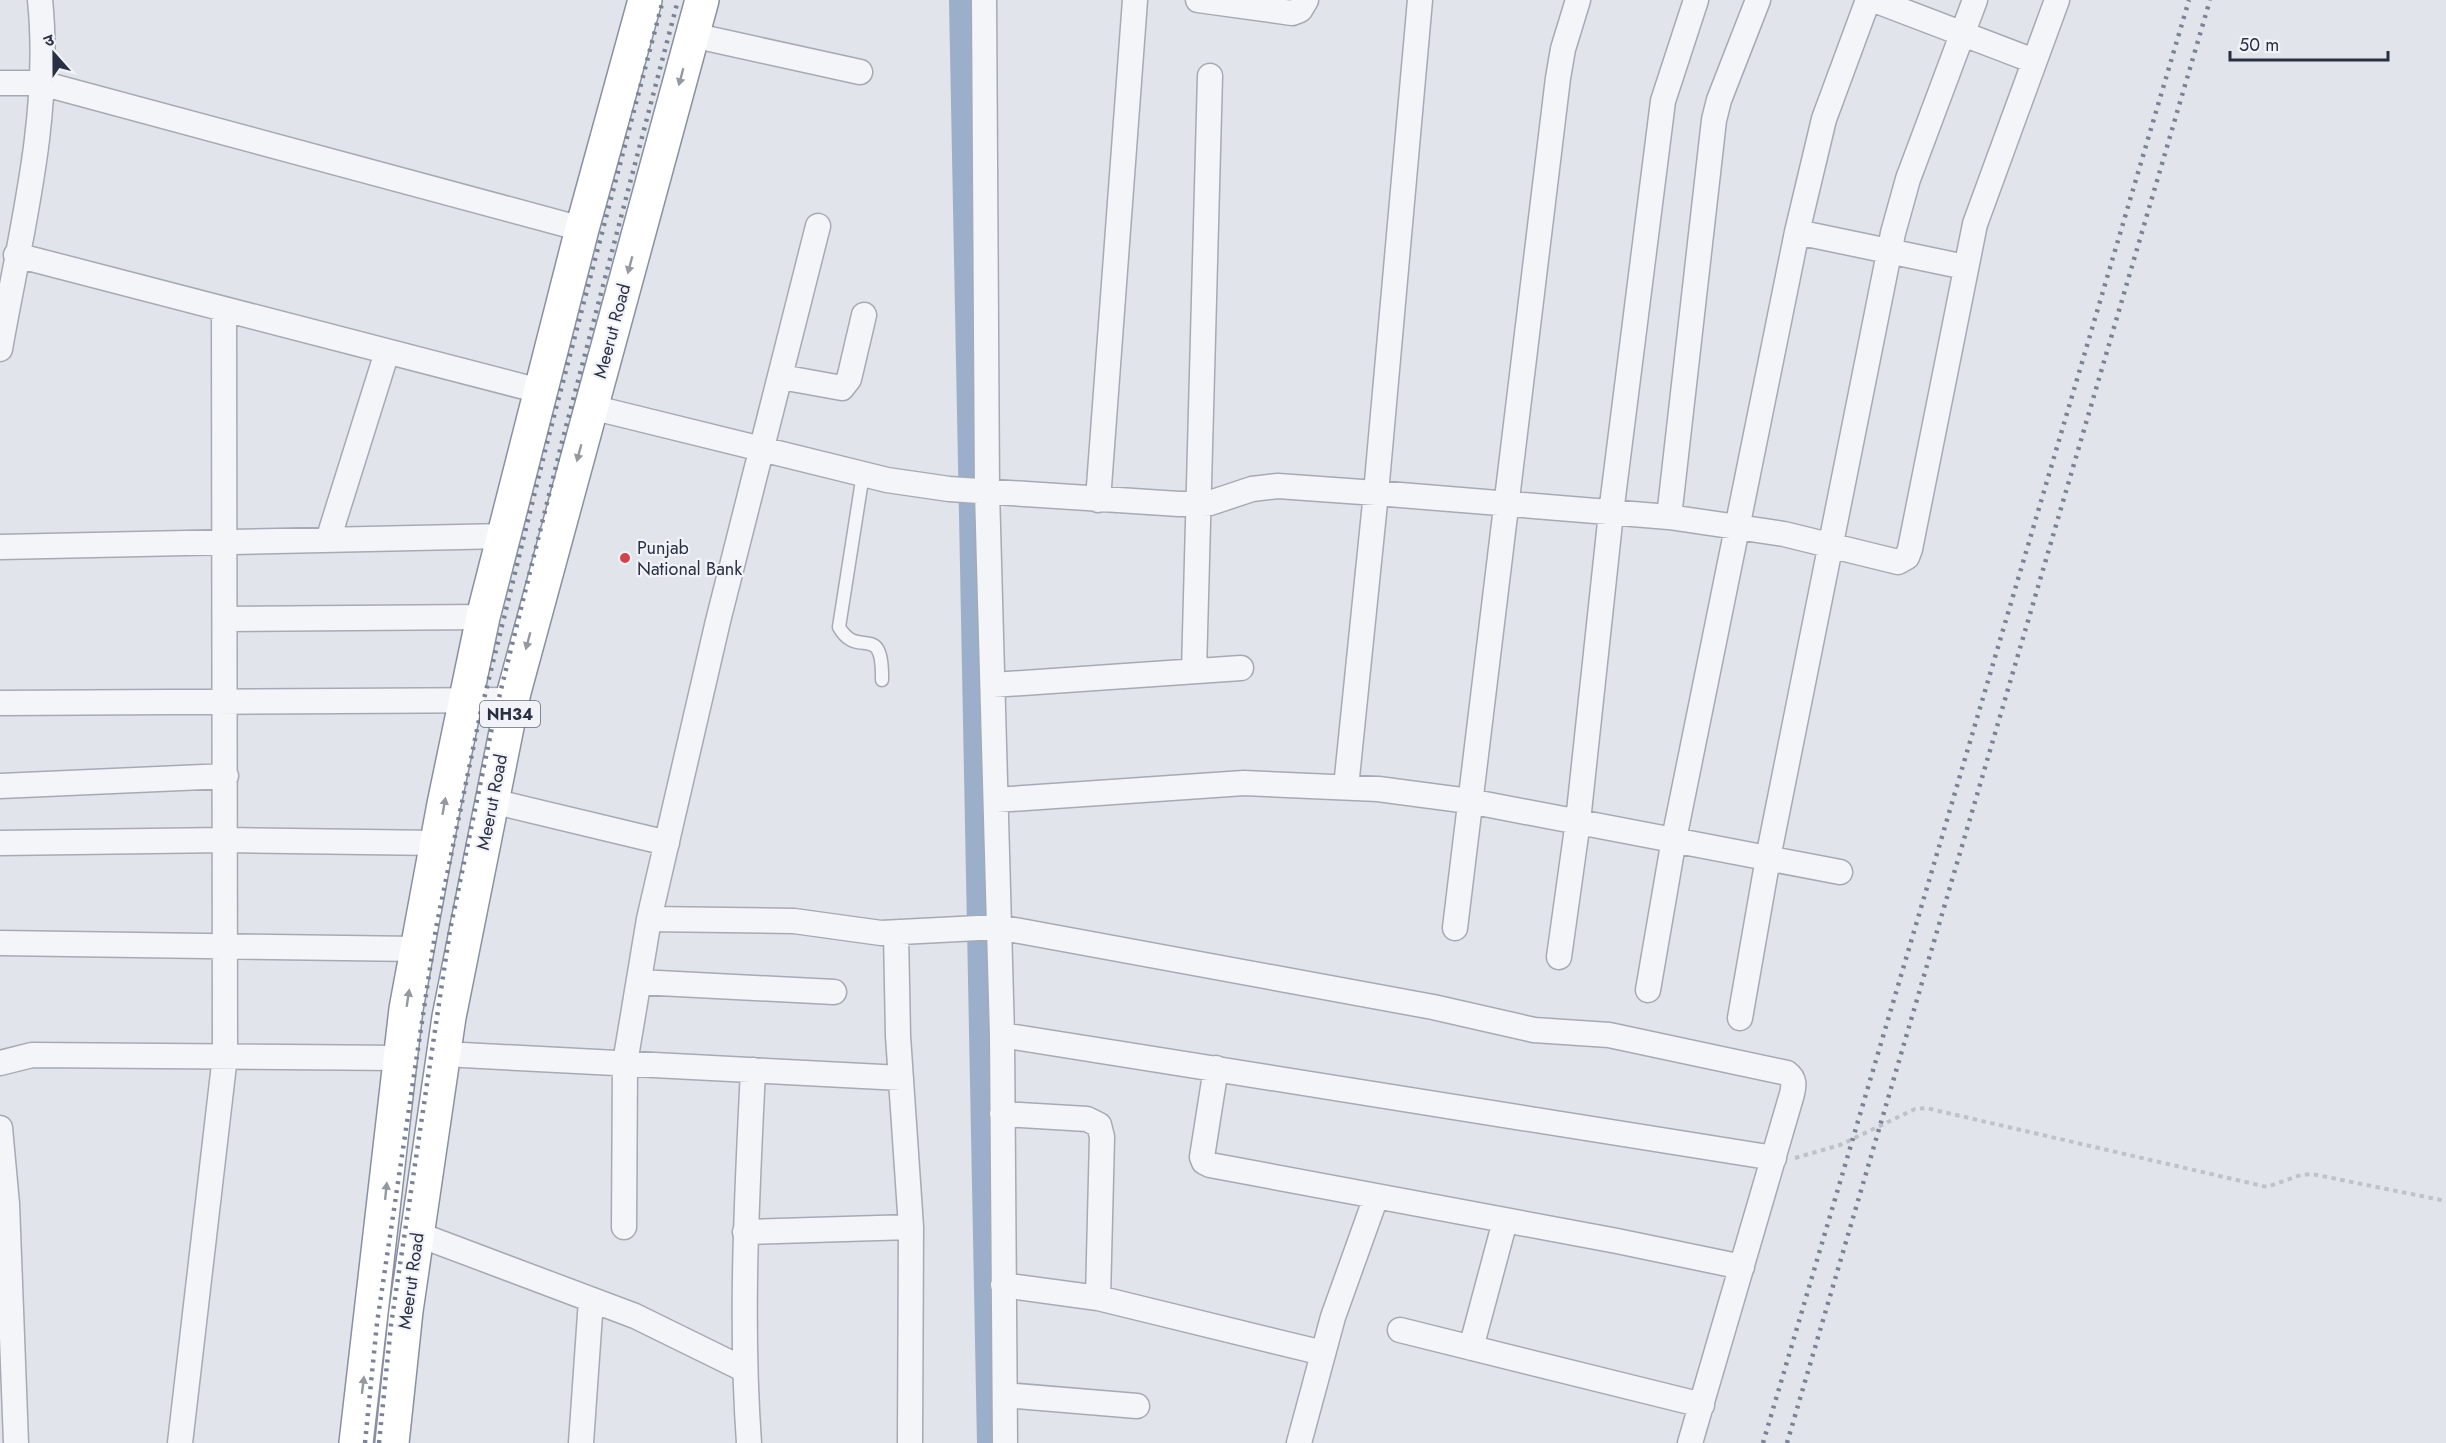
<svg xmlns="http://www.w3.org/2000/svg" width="2446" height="1443" viewBox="0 0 2446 1443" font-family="Jost,'Noto Sans Devanagari',sans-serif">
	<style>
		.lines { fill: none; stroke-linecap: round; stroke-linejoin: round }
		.canal { stroke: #9bafcb; stroke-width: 22 }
		.service-casing { stroke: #a6aab5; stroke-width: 15 }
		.minor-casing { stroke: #a6aab5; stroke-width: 27 }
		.trunk-casing { stroke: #8890a2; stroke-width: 36 }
		.path { stroke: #bfc2c9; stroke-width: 4; stroke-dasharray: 4.5 4.5; stroke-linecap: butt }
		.service { stroke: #f4f5f8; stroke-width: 12 }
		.minor { stroke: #f4f5f8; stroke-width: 24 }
		.trunk { stroke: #fff; stroke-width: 33 }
		.rail { stroke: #7a8295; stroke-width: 4.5; stroke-dasharray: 3 6; stroke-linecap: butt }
		.oneway { fill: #9498a1 }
		.poi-dot { fill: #d3434d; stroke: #f1f3f8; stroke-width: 2 }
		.labels { text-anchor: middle; stroke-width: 4.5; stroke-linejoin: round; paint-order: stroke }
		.shield { fill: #f1f3f8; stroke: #656a79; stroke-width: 1.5 }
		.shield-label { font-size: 16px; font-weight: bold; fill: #293043 }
		.street-label { font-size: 18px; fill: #293043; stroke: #f1f3f8 }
		.poi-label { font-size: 18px; fill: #293043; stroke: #f1f3f8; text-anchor: start }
	</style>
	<rect width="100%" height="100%" fill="#e1e4ea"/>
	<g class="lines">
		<path class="canal" d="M960,0L988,1443"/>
		<defs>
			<path id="service" d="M863,474L839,627C858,661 883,619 882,680"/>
			<path id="minor" d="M984,0L987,491L1002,1035L1005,1443
				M1198,0L1292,13L1300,10L1306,0
				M1874,0L2034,61
				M692,35L860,72
				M0,83H41L582,229
				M1797,232L1965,267
				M16,255L540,391
				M0,349C20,235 52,116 40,0
				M781,377L842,388L849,379L864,315
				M591,407L887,480L949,489L1179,504L1210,503L1252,489L1278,486L1376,493L1669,517L1784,534L1898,562L1907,557L1910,549L1975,224L2057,0
				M1098,500L1135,0
				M1669,517L1714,120L1719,100L1758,0
				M328,540L387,352
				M0,547L505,536
				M226,619L483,617
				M1194,671L1210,76
				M993,685L1241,668
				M0,703L512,700
				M0,786L226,776
				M1346,787L1376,493L1420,0
				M996,800L1244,783L1378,789L1469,801L1840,872
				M492,801L667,843
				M0,843L226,840L438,843
				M649,919L794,921L881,933L998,927L1433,1007L1534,1030L1609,1035L1787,1073C1795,1079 1794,1085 1792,1094L1690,1443
				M1455,928L1558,78L1563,49L1578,0
				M896,933L898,1036L911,1227L910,1443
				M0,943L416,949
				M1559,957L1578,821L1611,513L1663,101L1696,0
				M639,982L834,992
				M1648,990L1674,839L1797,232L1824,119L1868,0
				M1740,1018L1768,858L1893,233L1908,179L1975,0
				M1002,1035L1774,1158
				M444,1054L901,1078
				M0,1063L32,1055L400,1058
				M1216,1068L1202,1157L1204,1162L1210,1165L1617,1241L1742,1267
				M1002,1114L1087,1119L1099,1125L1102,1137L1098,1298
				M0,1128L7,1204L16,1443
				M624,1227L625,1063L649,919L718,621L818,226
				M745,1232L911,1227
				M417,1234L635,1316L743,1369
				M1003,1285L1098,1298L1323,1353
				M1400,1330L1702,1405
				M1471,1348L1505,1221
				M1005,1395L1137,1406
				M180,1443L225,1056L224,309
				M581,1443L591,1300
				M749,1443C740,1318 747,1195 753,1070
				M1299,1443L1333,1317L1376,1197"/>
			<path id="trunk" d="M356,1443L406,1009L444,804L483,617L582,229L645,0
				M392,1443L406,1311L449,1017L514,692L702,0"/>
		</defs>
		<use href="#service" class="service-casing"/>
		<use href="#minor" class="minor-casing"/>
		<use href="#trunk" class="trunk-casing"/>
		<path class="path" d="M1795,1158L1840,1145L1915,1109L1926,1108L2267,1187L2301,1175L2312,1174L2446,1201"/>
		<use href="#service" class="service"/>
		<use href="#minor" class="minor"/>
		<use href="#trunk" class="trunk"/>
		<path class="rail" d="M365,1443L377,1323L436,928L480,715L548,439L663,0
			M379,1443L391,1325L450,930L494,718L562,442L678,0
			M1763,1443L2189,0
			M1787,1443L2210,0"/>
	</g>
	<defs><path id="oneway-solid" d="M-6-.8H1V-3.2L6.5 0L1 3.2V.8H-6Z" transform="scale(1.5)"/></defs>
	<g class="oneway">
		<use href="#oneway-solid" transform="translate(681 77) rotate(105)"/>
		<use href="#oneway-solid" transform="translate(630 265) rotate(105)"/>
		<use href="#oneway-solid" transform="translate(579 453) rotate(105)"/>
		<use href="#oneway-solid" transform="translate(528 641) rotate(105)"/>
		<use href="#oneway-solid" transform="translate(444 806) rotate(-80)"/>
		<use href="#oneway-solid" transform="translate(408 998) rotate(-81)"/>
		<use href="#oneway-solid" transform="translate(386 1191) rotate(-84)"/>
		<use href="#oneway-solid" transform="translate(363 1385) rotate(-83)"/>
	</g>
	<circle class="poi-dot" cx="625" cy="558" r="6"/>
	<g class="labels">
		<rect class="shield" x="480" y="701" width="60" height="26" rx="4.5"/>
		<g class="shield-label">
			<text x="510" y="720">NH34</text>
		</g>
		<g class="street-label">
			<text transform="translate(612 331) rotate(-75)" y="6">Meerut Road</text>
			<text transform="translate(492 802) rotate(-79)" y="6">Meerut Road</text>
			<text transform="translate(411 1281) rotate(-82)" y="6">Meerut Road</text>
		</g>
		<g class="poi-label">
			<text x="637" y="554">Punjab<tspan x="637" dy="21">National Bank</tspan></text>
		</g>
	</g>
	<g transform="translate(54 54) rotate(339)" stroke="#f1f3f8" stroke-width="4.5" paint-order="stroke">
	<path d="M0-4.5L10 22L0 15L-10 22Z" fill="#293043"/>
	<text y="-9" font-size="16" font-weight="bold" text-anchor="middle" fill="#293043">उ</text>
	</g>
	<path d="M2230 51v9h158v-9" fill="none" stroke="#293043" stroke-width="3"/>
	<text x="2239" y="51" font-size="18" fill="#293043" stroke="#f1f3f8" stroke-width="4.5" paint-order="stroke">50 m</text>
</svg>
